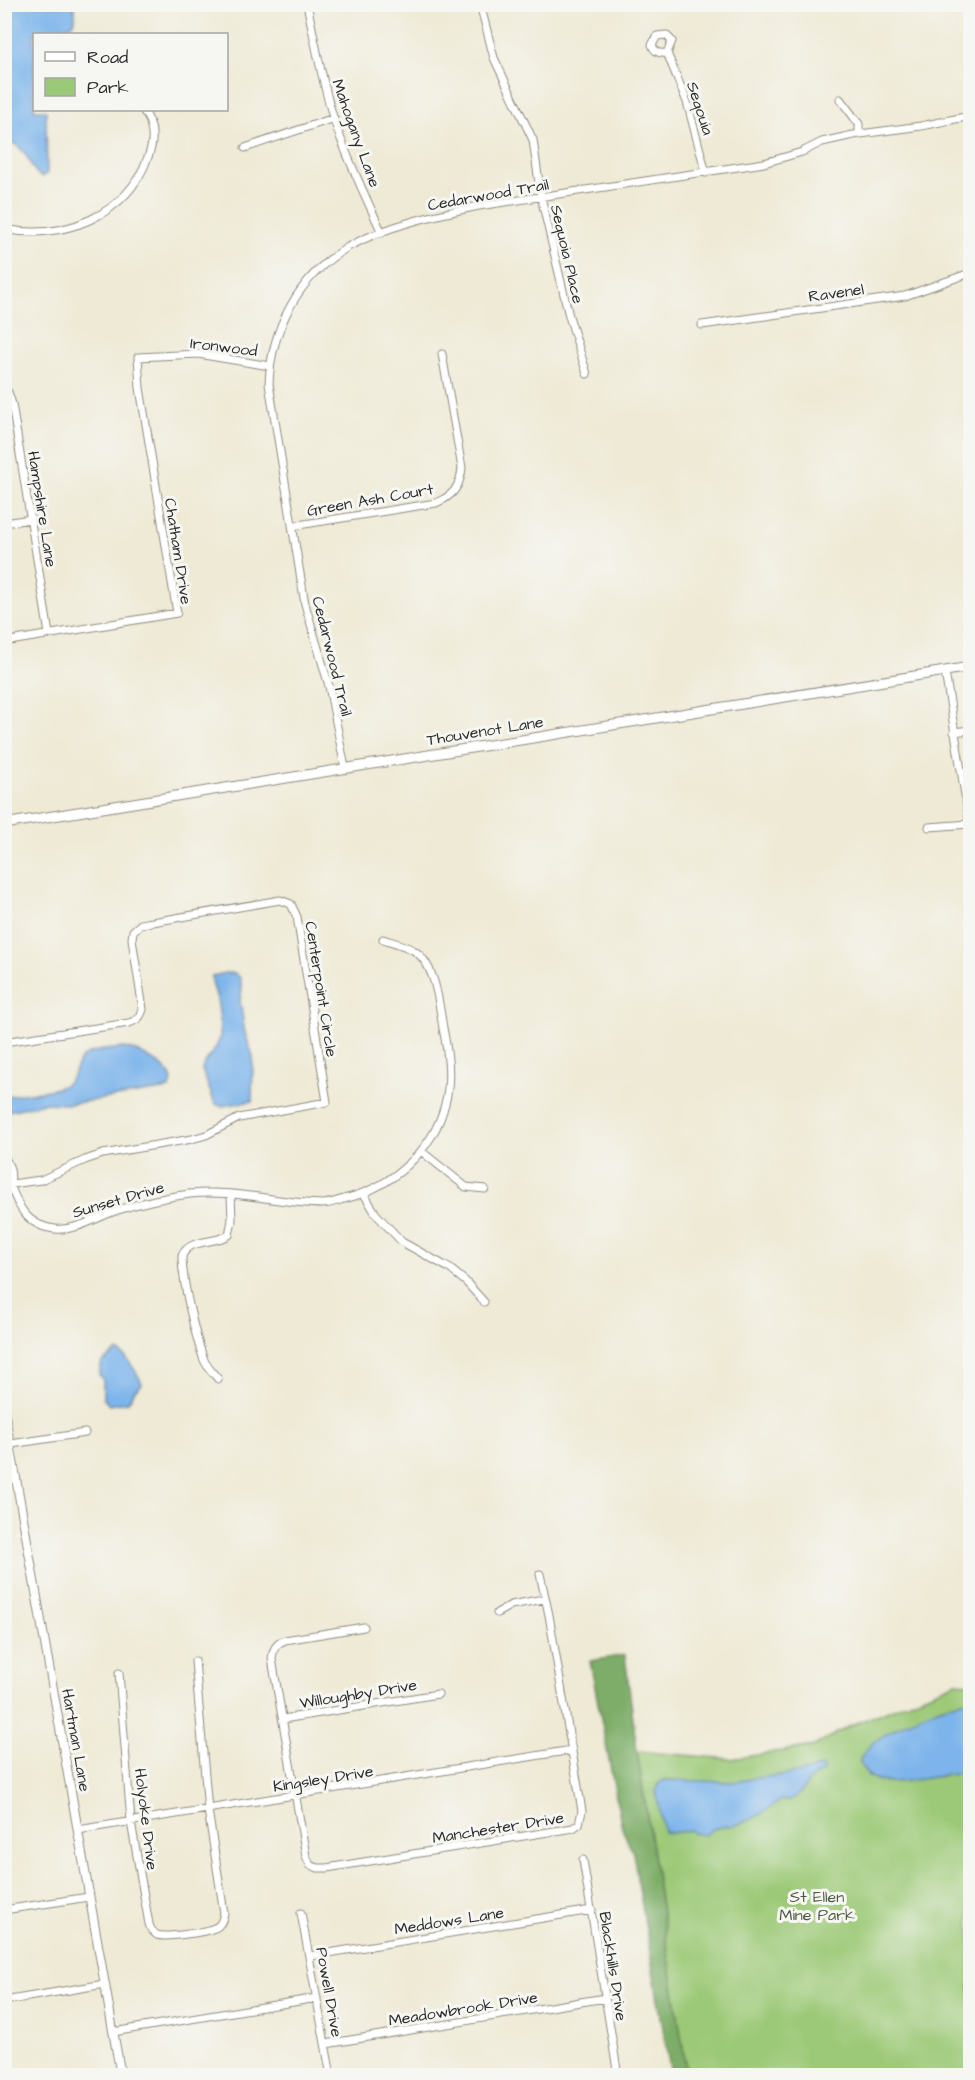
<svg xmlns="http://www.w3.org/2000/svg" width="975" height="2080" viewBox="0 0 975 2080" font-family="'Architects Daughter',sans-serif">
	<style>
		.green { fill: #9cc977; stroke: #647a51; stroke-width: 1.5 }
		.forest { fill: #7dad68; stroke: #546c4a; stroke-width: 1.5 }
		.water { fill: #7bb4eb; stroke: #53708b; stroke-width: 1.5 }
		.lines { fill: none; stroke-linecap: round; stroke-linejoin: round }
		.minor-casing { stroke: #8d8a80; stroke-width: 9 }
		.tertiary-casing { stroke: #8d8a80; stroke-width: 10 }
		.secondary-casing { stroke: #8d8a80; stroke-width: 11 }
		.minor { stroke: #fff; stroke-width: 7 }
		.tertiary { stroke: #fff; stroke-width: 8 }
		.secondary { stroke: #fff; stroke-width: 9 }
		.labels { text-anchor: middle; stroke-width: 6; stroke-linejoin: round; paint-order: stroke }
		.street-label { font-size: 16px; fill: #2b2b2b; stroke: #f6f6f2 }
		.park-label { font-size: 16px; fill: #4d5a42; stroke: #f6f6f2 }
	</style>
	<rect width="100%" height="100%" fill="#f6f6f2"/>
	<filter id="ink" filterUnits="userSpaceOnUse"><feTurbulence type="fractalNoise" baseFrequency=".0167" numOctaves="2"/><feDisplacementMap in="SourceGraphic" scale="12" xChannelSelector="R" yChannelSelector="G"/><feConvolveMatrix kernelMatrix="1 2 1 2 8 2 1 2 1" color-interpolation-filters="sRGB"/></filter>
	<filter id="wash" filterUnits="userSpaceOnUse"><feTurbulence type="fractalNoise" baseFrequency=".008" numOctaves="4" result="noise"/><feDisplacementMap in="SourceGraphic" scale="24" xChannelSelector="R" yChannelSelector="G"/><feGaussianBlur stdDeviation="1.35" result="paint"/><feColorMatrix in="noise" values="0 0 0 0 0 0 0 0 0 0 0 0 0 0 0 0 0 1.4 0 .05"/><feComposite in="paint" operator="in"/></filter>
	<g filter="url(#wash)">
		<rect width="100%" height="100%" fill="#efead5"/>
		<path class="green" d="M956,1682L970,1683V2075H687L637,1751L731,1759L814,1746L850,1726Z"/>
		<path class="forest" d="M625,1655L637,1751L687,2075H671L633,1853L622,1828L590,1661Z"/>
		<path class="water" d="M4,5H73C81,28 68,28 49,30C44,31 40,34 34,34V110H46L47,174L41,177C33,172 32,164 27,157C23,148 13,143 5,139Z
			M225,973H235L240,978L242,988L240,1001L245,1033L253,1056L252,1101L222,1106L215,1104L202,1070C204,1059 217,1052 220,1037C221,1025 219,1011 217,999C215,990 211,985 212,976Z
			M123,1048C137,1049 170,1067 172,1081L169,1089L69,1104L44,1103L9,1111L5,1110V1099L8,1096C23,1093 52,1092 64,1085C75,1079 74,1066 82,1058C91,1049 111,1050 123,1048Z
			M118,1351C126,1355 139,1375 142,1384L135,1390L128,1402L109,1405L103,1398V1380L99,1374L102,1362Z
			M962,1701H970V1771C956,1774 942,1776 927,1778C907,1781 866,1791 860,1761C867,1736 937,1705 962,1701Z
			M820,1767L824,1768L823,1772C820,1773 817,1774 814,1776C804,1785 798,1803 781,1800C770,1809 753,1819 739,1824C728,1827 712,1826 705,1835L693,1833L691,1830L671,1833L664,1832L656,1791L658,1784L664,1780L736,1782L755,1778L801,1773Z"/>
	</g>
	<g filter="url(#ink)">
		<g class="lines">
			<defs>
				<path id="minor" d="M307,4C315,42 322,81 333,117C346,157 365,195 382,233
					M480,4L494,58L533,140L541,197L569,316L587,374
					M667,53C660,54 655,53 652,45L657,36L666,35L672,41L667,53L687,102L706,173
					M840,99L859,124V134
					M245,148L334,118
					M4,229C63,241 127,216 148,157C155,140 154,125 143,110
					M702,325L905,296L970,273
					M4,390L8,392L12,404L49,634
					M4,523L31,519
					M292,526L436,503C453,496 460,487 462,468L442,354
					M4,642L177,613L140,388L138,357L198,354L270,366
					M945,672L970,825
					M954,732L970,730
					M345,768L329,686L305,604L269,384C271,328 299,276 348,247C388,225 435,215 479,206L764,163L802,152L822,142L853,135L921,126L970,116
					M929,827L970,824
					M4,1042L129,1023C138,1020 141,1017 143,1009L132,939L133,931L141,924L280,900L291,904L297,917L327,1102L239,1118L206,1135L192,1139L103,1154L85,1160L41,1180L4,1185
					M421,1151L466,1187L485,1189
					M4,1156C10,1166 12,1173 10,1184
					M10,1184C18,1207 27,1226 55,1229C77,1231 95,1218 115,1211C139,1203 165,1197 190,1194C234,1189 278,1203 322,1204C329,1204 337,1201 344,1199C390,1188 433,1152 445,1104C452,1079 448,1053 443,1028C439,1005 436,963 413,950C404,945 392,942 383,939
					M364,1194L376,1214L402,1242L449,1268L466,1282L484,1302
					M218,1379C213,1373 207,1367 204,1360C195,1336 182,1280 182,1256C189,1238 215,1244 229,1235L232,1220L231,1194
					M11,1444L85,1433
					M497,1613L511,1605L544,1599
					M364,1627L285,1640C275,1644 273,1650 272,1659L306,1856L310,1865L318,1868H327L573,1828L579,1824L582,1811L549,1615L540,1574
					M119,1673L131,1822L149,1924C150,1928 152,1932 157,1935C165,1938 211,1932 218,1926C222,1923 223,1918 224,1913L208,1810L195,1661
					M283,1719L438,1694
					M78,1830L572,1750
					M583,1860L618,2076
					M4,1910L89,1897
					M301,1913L331,2076
					M310,1956L592,1910
					M4,2001L105,1984
					M113,2032L317,1998
					M326,2044L605,1998"/>
				<path id="tertiary" d="M4,1410L121,2076"/>
				<path id="secondary" d="M4,824L970,667"/>
			</defs>
			<use href="#minor" class="minor-casing"/>
			<use href="#tertiary" class="tertiary-casing"/>
			<use href="#secondary" class="secondary-casing"/>
			<use href="#minor" class="minor"/>
			<use href="#tertiary" class="tertiary"/>
			<use href="#secondary" class="secondary"/>
		</g>
	</g>
	<g class="labels">
		<g class="street-label">
			<text transform="translate(701 108) rotate(72)" y="6">Seqouia</text>
			<text transform="translate(357 133) rotate(70)" y="6">Mahogany Lane</text>
			<text transform="translate(488 194) rotate(-10)" y="6">Cedarwood Trail</text>
			<text transform="translate(568 254) rotate(77)" y="6">Sequoia Place</text>
			<text transform="translate(836 292) rotate(-8)" y="6">Ravenel</text>
			<text transform="translate(224 346) rotate(7)" y="6">Ironwood</text>
			<text transform="translate(370 499) rotate(-10)" y="6">Green Ash Court</text>
			<text transform="translate(43 509) rotate(81)" y="6">Hampshire Lane</text>
			<text transform="translate(179 551) rotate(81)" y="6">Chatham Drive</text>
			<text transform="translate(333 656) rotate(76)" y="6">Cedarwood Trail</text>
			<text transform="translate(485 730) rotate(-9)" y="6">Thouvenot Lane</text>
			<text transform="translate(322 989) rotate(81)" y="6">Centerpoint Circle</text>
			<text transform="translate(118 1199) rotate(-16)" y="6">Sunset Drive</text>
			<text transform="translate(358 1693) rotate(-9)" y="6">Willoughby Drive</text>
			<text transform="translate(77 1740) rotate(80)" y="6">Hartman Lane</text>
			<text transform="translate(323 1778) rotate(-9)" y="6">Kingsley Drive</text>
			<text transform="translate(147 1819) rotate(83)" y="6">Holyoke Drive</text>
			<text transform="translate(498 1827) rotate(-9)" y="6">Manchester Drive</text>
			<text transform="translate(449 1920) rotate(-9)" y="6">Meddows Lane</text>
			<text transform="translate(614 1966) rotate(81)" y="6">Blackhills Drive</text>
			<text transform="translate(330 1992) rotate(80)" y="6">Powell Drive</text>
			<text transform="translate(463 2008) rotate(-9)" y="6">Meadowbrook Drive</text>
		</g>
		<g class="park-label">
			<text x="817" y="1902">St Ellen<tspan x="817" dy="18">Mine Park</tspan></text>
		</g>
	</g>
	<rect width="975" height="2080" fill="none" stroke="#f6f6f2" stroke-width="24"/>
	<rect x="33" y="33" width="195" height="78" fill="#f6f6f2" stroke="#a5a5a2" stroke-width="1.5"/>
	<rect x="45" y="52" width="30" height="9" fill="#ffffff" stroke="#a5a5a2" stroke-width="1.5"/>
	<text x="87" y="63" font-size="18" fill="#2b2b2b">Road</text>
	<rect x="45" y="78" width="30" height="18" fill="#9cc977" stroke="#a5a5a2" stroke-width="1.5"/>
	<text x="87" y="93" font-size="18" fill="#2b2b2b">Park</text>
</svg>
